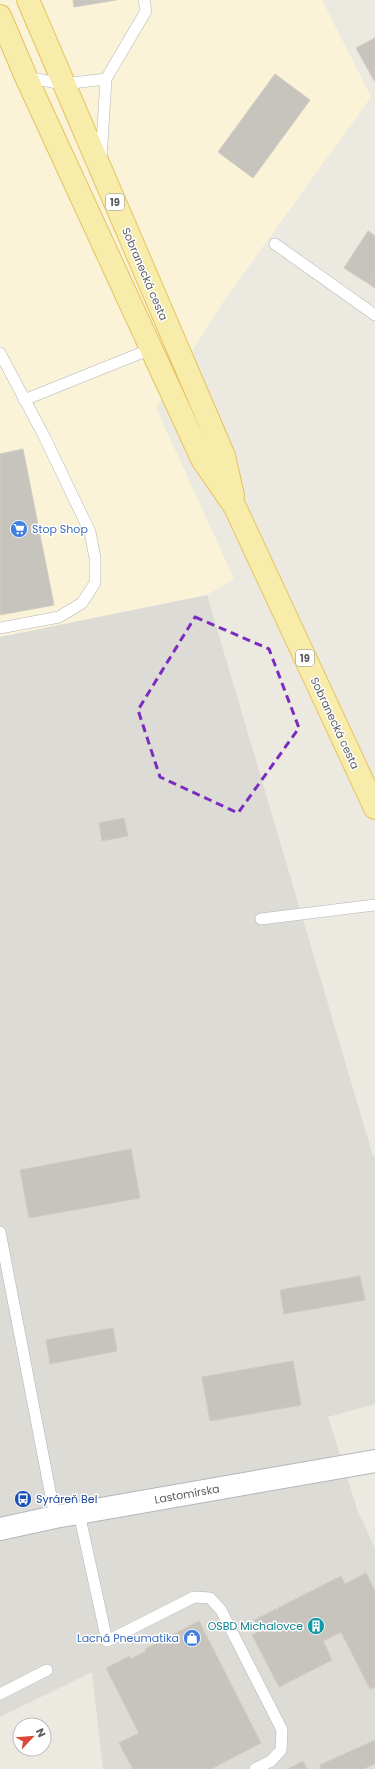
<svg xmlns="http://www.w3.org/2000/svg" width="375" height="1769" viewBox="0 0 375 1769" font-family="Poppins,sans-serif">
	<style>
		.commercial { fill: #fbf3d7 }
		.industrial { fill: #dddbd6 }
		.building { fill: #c7c4be; stroke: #d0cbc0 }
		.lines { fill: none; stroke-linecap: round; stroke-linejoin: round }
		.lane-casing { stroke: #b2b4b8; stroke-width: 12 }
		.secondary-casing { stroke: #b3b6bb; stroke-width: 24 }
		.primary-casing { stroke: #e6c260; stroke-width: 24 }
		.lane { stroke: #fff; stroke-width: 11 }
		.secondary { stroke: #fff; stroke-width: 22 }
		.primary { stroke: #f8ecaa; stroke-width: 22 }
		.marked { fill: none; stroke: #7b2cbf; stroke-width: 3; stroke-dasharray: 8 5; stroke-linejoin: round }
		.labels { text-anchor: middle; stroke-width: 3; stroke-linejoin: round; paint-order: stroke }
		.shield { fill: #fff; stroke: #8c8e90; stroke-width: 1 }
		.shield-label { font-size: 10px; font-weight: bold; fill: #5a5d61 }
		.street-label { font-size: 11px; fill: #5a5d61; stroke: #fff }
		.shop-label { font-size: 11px; fill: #366cbe; stroke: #fff; text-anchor: start }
		.transit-label { font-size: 11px; fill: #164399; stroke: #fff; text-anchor: start }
		.culture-label { font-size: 11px; fill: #0d838f; stroke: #fff; text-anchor: end }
	</style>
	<rect width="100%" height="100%" fill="#ece9e1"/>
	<path class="commercial" d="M0,0H322L371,97L223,302L156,408L234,579L207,595L0,637Z"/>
	<path class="industrial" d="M207,595L373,1156H375V1404L328,1417L358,1512L375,1548V1769H103L92,1672L0,1717V637Z"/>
	<path class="building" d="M73,0H116L74,7Z
		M375,38V82L356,48Z
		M275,74L310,100L253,178L218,152Z
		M368,231L375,236V275L369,284L344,268Z
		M375,275V288L369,284Z
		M23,449L54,605L0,615V454Z
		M124,818L128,836L102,841L99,823Z
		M131,1149L140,1198L29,1218L20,1170Z
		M360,1276L365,1300L284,1314L280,1290Z
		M113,1328L117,1351L50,1364L46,1340Z
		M293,1361L301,1405L210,1421L202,1377Z
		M366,1573L375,1591V1687L370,1689L341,1632L323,1641L332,1660L279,1687L252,1635L260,1631L254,1620L276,1609L277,1610L279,1609L278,1608L341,1576L345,1584Z
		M199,1621L261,1743L211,1769H133L119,1743L139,1733L106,1668L130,1656L131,1659L146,1651L145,1649Z
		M375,1740V1764L363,1769H321L320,1765Z
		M303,1761L307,1769H288Z"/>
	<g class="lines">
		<defs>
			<path id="lane" d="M26,77L63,84L106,79
				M101,159L106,79L146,11L144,0
				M275,244L375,315
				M0,353L44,436L90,532L95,558V583L82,603L59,617L0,628
				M24,400L151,349
				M261,919L375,905
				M0,1232L55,1517
				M79,1513L107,1641L194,1597L210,1598L221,1610L282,1730L281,1750L271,1761L255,1769
				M0,1694L47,1670"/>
			<path id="secondary" d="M0,1529L55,1517L375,1461"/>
			<path id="primary" d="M28,0L224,456L233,496
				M0,16L26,77L202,459L235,507L375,808"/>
		</defs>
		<use href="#lane" class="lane-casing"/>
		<use href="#secondary" class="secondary-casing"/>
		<use href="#primary" class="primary-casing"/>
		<use href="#lane" class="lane"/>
		<use href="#secondary" class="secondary"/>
		<use href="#primary" class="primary"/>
	</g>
	<path class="marked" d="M195,617L269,649L299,728L238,813L160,777L138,710Z"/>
	<defs>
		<symbol id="supermarket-disc" viewBox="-11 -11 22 22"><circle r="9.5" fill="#3f7fe0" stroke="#fff"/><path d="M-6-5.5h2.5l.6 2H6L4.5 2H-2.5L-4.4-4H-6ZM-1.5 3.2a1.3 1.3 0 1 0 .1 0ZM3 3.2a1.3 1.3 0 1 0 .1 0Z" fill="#fff"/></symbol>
		<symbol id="bus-disc" viewBox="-11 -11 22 22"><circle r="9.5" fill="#1a4fb4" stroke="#fff"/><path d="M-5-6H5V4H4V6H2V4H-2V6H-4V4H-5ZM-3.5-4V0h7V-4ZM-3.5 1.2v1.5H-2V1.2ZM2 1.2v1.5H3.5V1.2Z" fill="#fff"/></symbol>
		<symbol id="building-disc" viewBox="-11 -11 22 22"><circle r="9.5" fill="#0f9aa8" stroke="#fff"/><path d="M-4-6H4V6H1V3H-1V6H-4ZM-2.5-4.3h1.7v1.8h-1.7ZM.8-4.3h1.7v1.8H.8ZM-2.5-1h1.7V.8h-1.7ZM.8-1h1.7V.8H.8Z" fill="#fff"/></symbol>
		<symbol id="shop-disc" viewBox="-11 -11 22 22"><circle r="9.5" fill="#3f7fe0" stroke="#fff"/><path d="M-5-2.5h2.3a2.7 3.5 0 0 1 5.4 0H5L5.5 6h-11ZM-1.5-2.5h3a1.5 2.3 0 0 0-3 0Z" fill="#fff"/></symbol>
	</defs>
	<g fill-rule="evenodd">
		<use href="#supermarket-disc" x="9" y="519" width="20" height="20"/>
		<use href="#bus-disc" x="13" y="1489" width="20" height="20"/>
		<use href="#building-disc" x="306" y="1616" width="20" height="20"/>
		<use href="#shop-disc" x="182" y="1628" width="20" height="20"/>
	</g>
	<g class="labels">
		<g class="shield">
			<rect x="106" y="194" width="18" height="16" rx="3"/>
			<rect x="296" y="650" width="18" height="16" rx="3"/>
		</g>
		<g class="shield-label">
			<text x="115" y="206">19</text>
			<text x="305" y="662">19</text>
		</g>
		<g class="street-label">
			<text transform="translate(145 274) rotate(67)" y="4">Sobranecká cesta</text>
			<text transform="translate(335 723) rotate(65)" y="4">Sobranecká cesta</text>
			<text transform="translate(187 1494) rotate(-10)" y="4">Lastomírska</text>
		</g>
		<g class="shop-label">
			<text x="32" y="533">Stop Shop</text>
			<text x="179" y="1642" text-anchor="end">Lacná Pneumatika</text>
		</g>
		<g class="transit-label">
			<text x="36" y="1503">Syráreň Bel</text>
		</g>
		<g class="culture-label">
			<text x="303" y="1630">OSBD Michalovce</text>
		</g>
	</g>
	<g transform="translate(32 1737) rotate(64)"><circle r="19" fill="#ffffff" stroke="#bdbec0"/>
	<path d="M0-3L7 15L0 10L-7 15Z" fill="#db4738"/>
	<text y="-6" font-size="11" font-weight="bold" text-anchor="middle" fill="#5a5d61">N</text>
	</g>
</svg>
